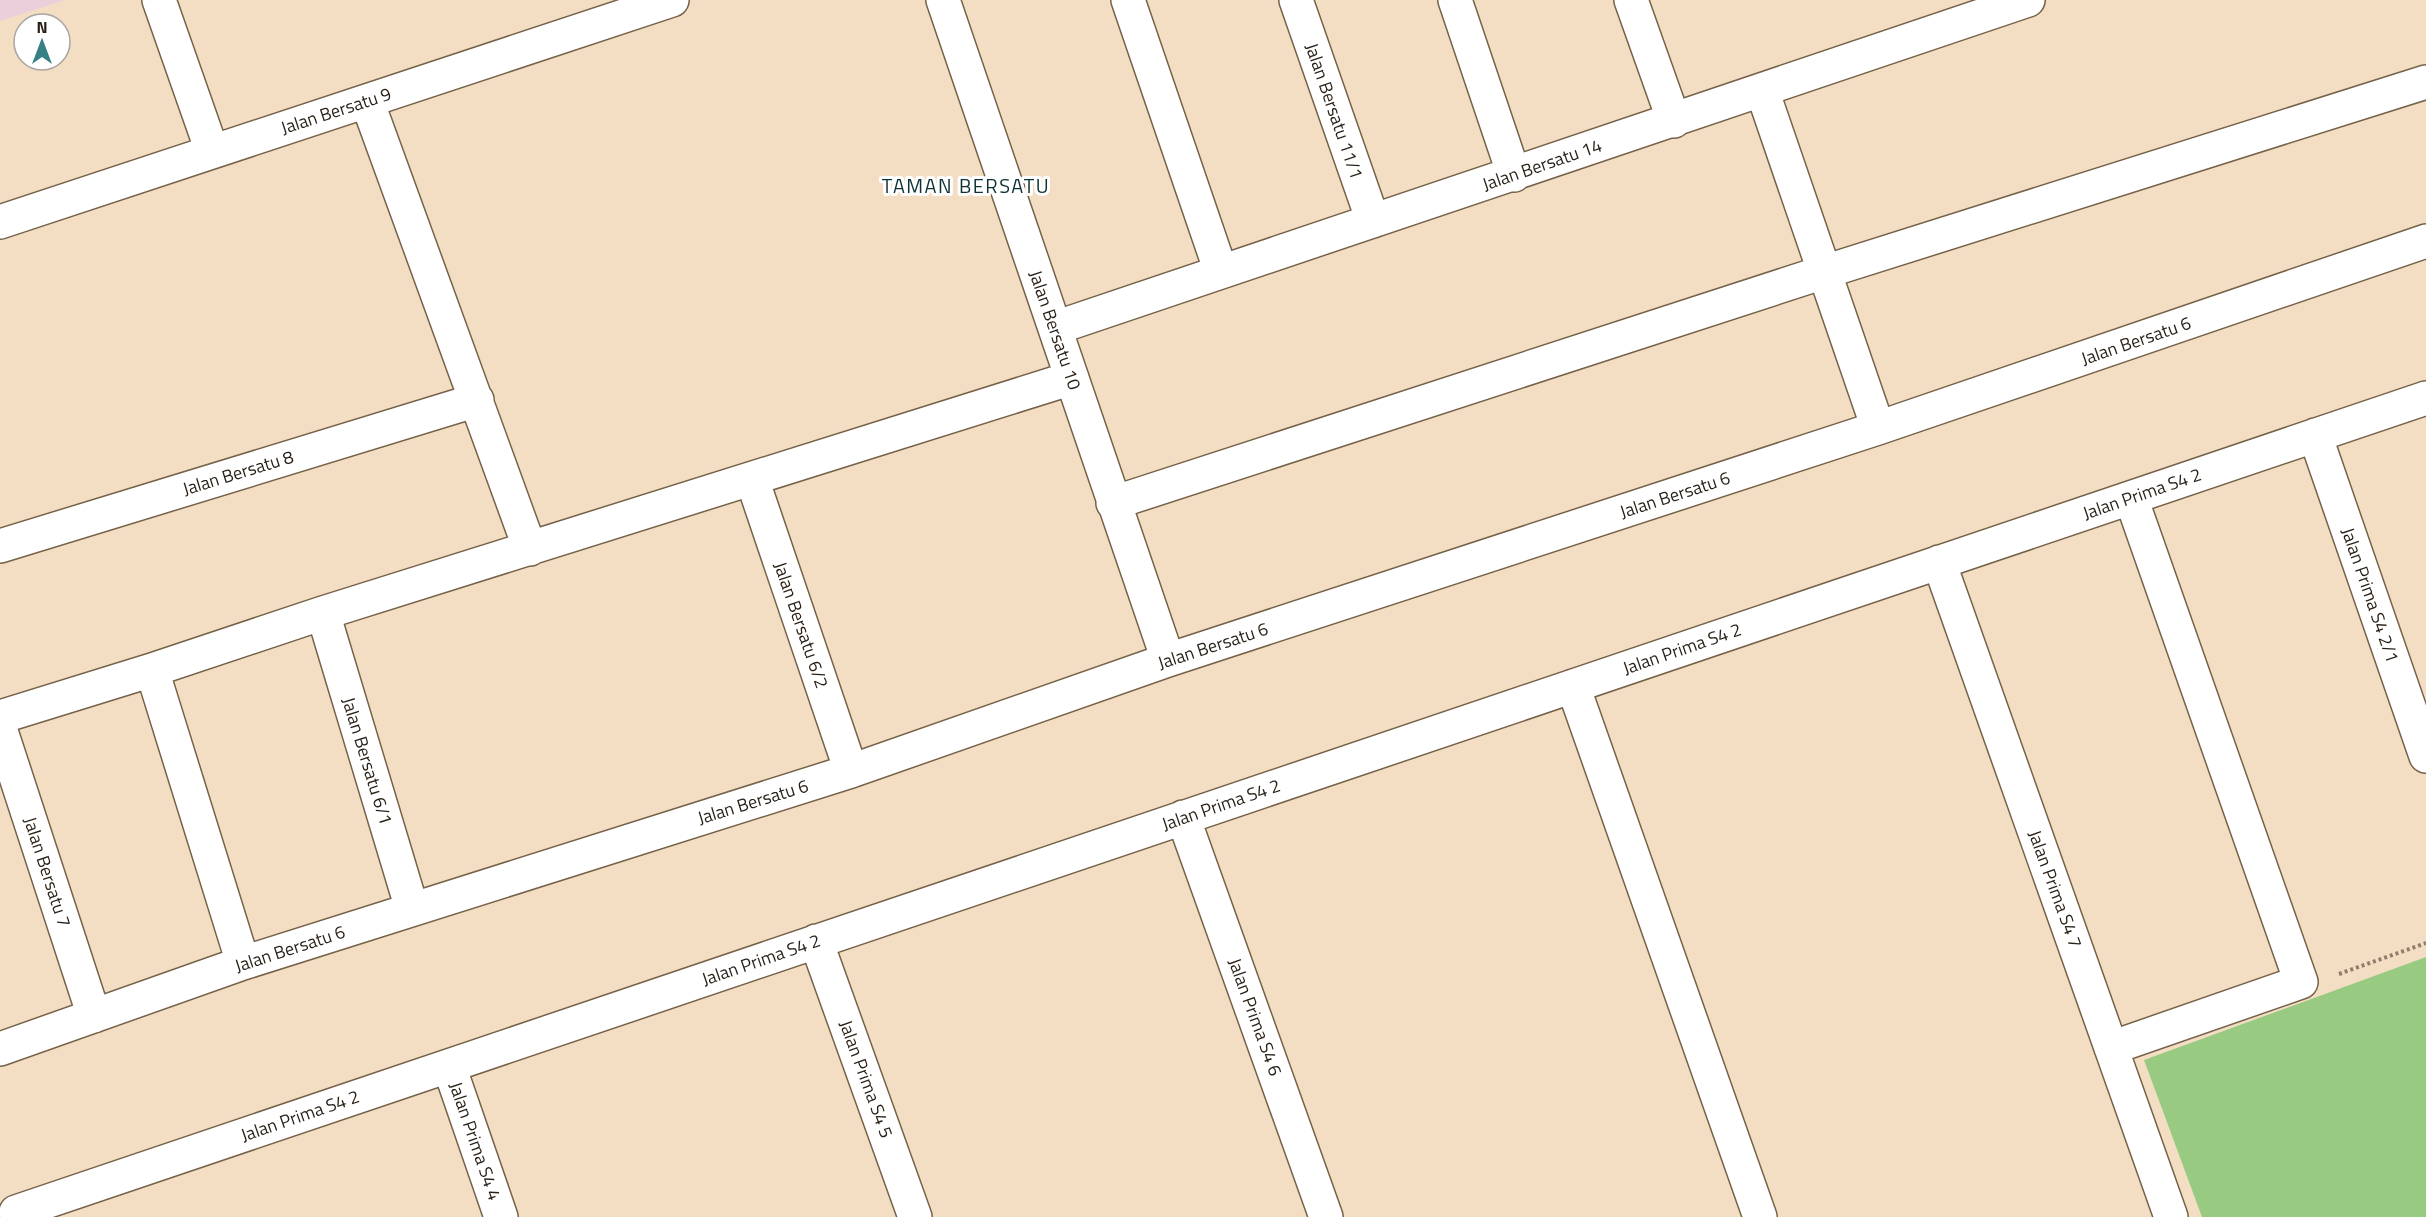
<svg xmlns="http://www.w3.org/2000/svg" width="2426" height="1217" viewBox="0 0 2426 1217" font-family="'Titillium Web',sans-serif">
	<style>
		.industrial { fill: #e9d0db }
		.green { fill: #99ca82 }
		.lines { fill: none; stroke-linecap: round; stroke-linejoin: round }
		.minor-casing { stroke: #756249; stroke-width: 36 }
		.path { stroke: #8e7f6c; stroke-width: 4; stroke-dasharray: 3 3; stroke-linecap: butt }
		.minor { stroke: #fff; stroke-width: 33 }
		.labels { text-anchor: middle; stroke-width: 6; stroke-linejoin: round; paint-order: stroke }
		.street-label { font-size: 18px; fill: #271f15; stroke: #fff }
		.neighbourhood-label { font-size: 20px; letter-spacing: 1.5px; fill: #0e3134; stroke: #fff }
	</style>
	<rect width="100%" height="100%" fill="#f4dec3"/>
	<path class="industrial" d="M0,0H65L0,21Z"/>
	<path class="green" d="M2426,957V1217H2202L2144,1060Z"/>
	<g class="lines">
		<defs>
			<path id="minor" d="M159,0L212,151
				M943,0L1168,660
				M1128,0L1221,272
				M1296,0L1373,221
				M1455,0L1514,175
				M1631,0L1674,121
				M1762,90L1878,428
				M367,101L530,549
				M0,222L672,0
				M1055,328L2028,0
				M2315,435L2426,756
				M752,479L851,771
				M1113,503L1824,272L2426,82
				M0,546L477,400
				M1939,562L2171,1217
				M323,613L412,909
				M152,670L243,963
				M1573,686L1760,1217
				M0,717L152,670L323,613L1072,378
				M0,728L94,1016
				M1183,817L1326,1217
				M816,941L915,1217
				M2111,1048L2301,982L2131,498
				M0,1049L243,963L851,771L1168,660L1878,428L2426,241
				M449,1066L501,1217
				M16,1212L2426,398"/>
		</defs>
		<use href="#minor" class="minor-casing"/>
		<path class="path" d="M2339,974L2426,943"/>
		<use href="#minor" class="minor"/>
	</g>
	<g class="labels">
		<g class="street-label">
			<text transform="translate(336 111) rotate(-18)" y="6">Jalan Bersatu 9</text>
			<text transform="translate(1334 111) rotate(71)" y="6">Jalan Bersatu 11/1</text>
			<text transform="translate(1542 165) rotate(-19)" y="6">Jalan Bersatu 14</text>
			<text transform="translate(1055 330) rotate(71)" y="6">Jalan Bersatu 10</text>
			<text transform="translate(2136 341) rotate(-19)" y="6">Jalan Bersatu 6</text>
			<text transform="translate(238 473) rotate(-17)" y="6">Jalan Bersatu 8</text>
			<text transform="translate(2142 494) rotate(-19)" y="6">Jalan Prima S4 2</text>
			<text transform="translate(1675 495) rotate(-18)" y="6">Jalan Bersatu 6</text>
			<text transform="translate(2370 595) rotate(71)" y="6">Jalan Prima S4 2/1</text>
			<text transform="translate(801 625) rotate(71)" y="6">Jalan Bersatu 6/2</text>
			<text transform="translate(1213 646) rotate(-18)" y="6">Jalan Bersatu 6</text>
			<text transform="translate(1682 649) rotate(-19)" y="6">Jalan Prima S4 2</text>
			<text transform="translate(367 761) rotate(73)" y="6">Jalan Bersatu 6/1</text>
			<text transform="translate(753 802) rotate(-17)" y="6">Jalan Bersatu 6</text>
			<text transform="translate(1221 805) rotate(-19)" y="6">Jalan Prima S4 2</text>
			<text transform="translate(47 872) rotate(72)" y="6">Jalan Bersatu 7</text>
			<text transform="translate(2055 889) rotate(70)" y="6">Jalan Prima S4 7</text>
			<text transform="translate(290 949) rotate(-18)" y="6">Jalan Bersatu 6</text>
			<text transform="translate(761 960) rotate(-19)" y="6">Jalan Prima S4 2</text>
			<text transform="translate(1255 1017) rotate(70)" y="6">Jalan Prima S4 6</text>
			<text transform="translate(866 1079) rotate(70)" y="6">Jalan Prima S4 5</text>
			<text transform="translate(300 1116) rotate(-19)" y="6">Jalan Prima S4 2</text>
			<text transform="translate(475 1141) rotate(71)" y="6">Jalan Prima S4 4</text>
		</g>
		<g class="neighbourhood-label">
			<text x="966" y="193">TAMAN BERSATU</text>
		</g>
	</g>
	<g transform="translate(42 42)"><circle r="28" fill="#ffffff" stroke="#a9a5a1" stroke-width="1.5"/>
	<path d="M0-4.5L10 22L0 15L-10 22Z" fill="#378085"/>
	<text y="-9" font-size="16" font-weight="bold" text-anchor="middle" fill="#271f15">N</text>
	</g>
</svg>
